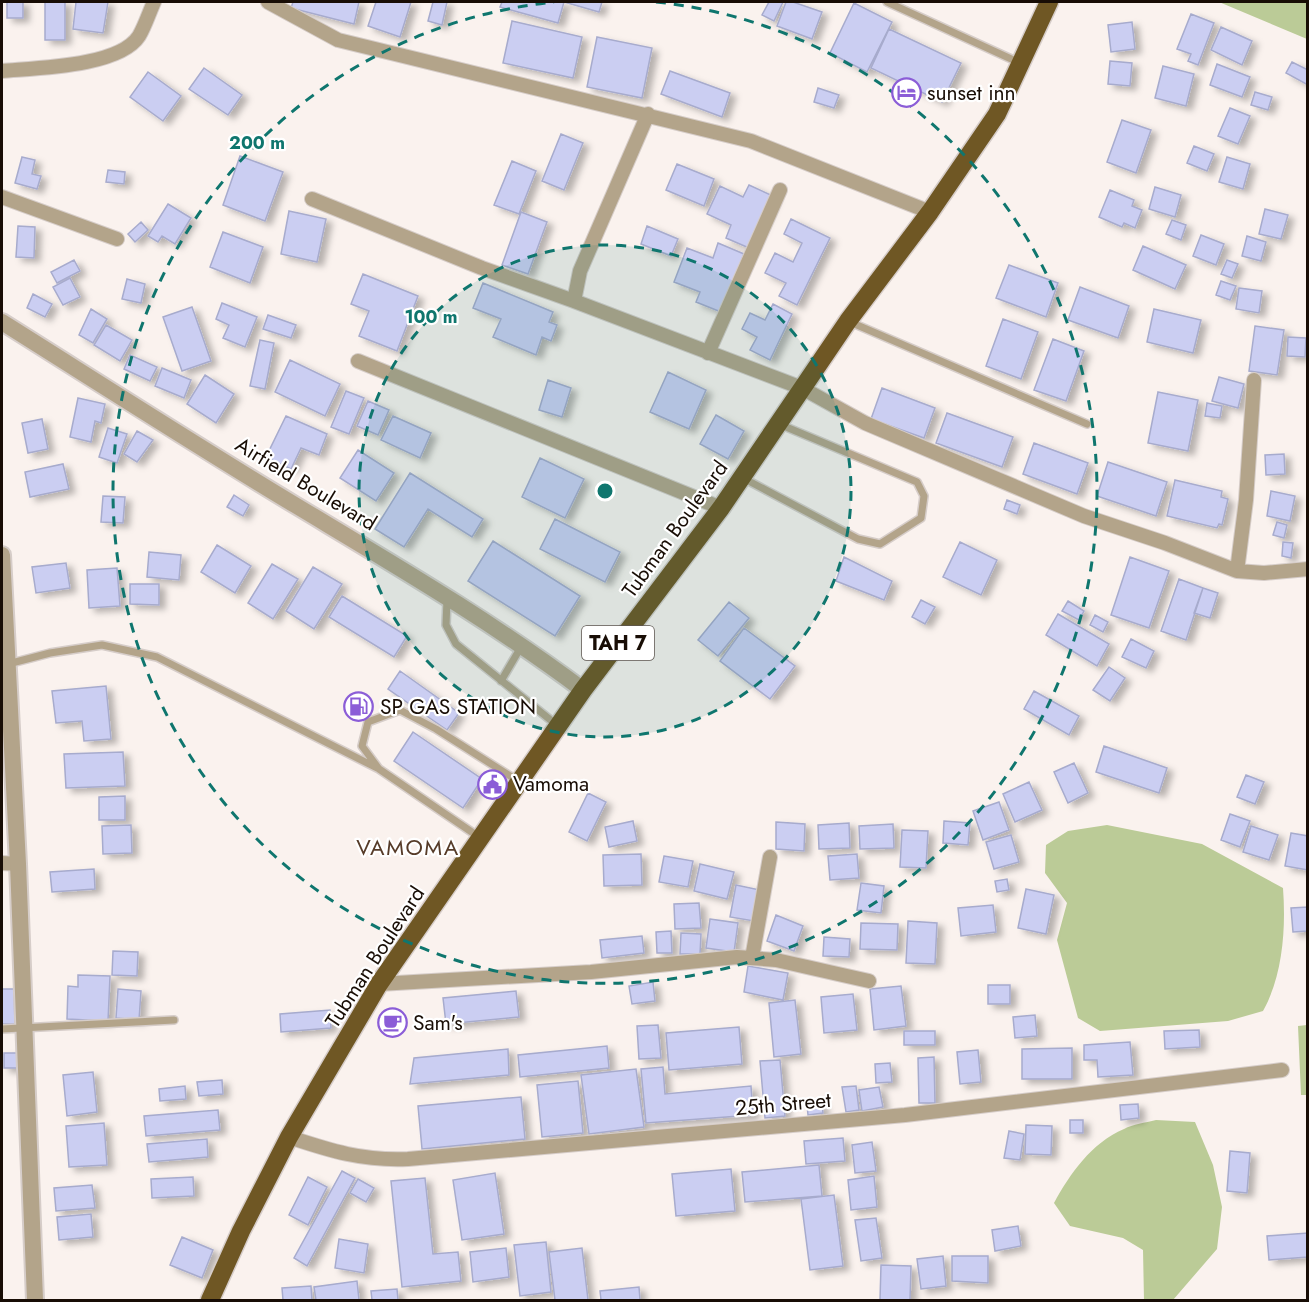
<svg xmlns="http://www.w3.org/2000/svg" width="1309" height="1302" viewBox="0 0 1309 1302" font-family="Jost,sans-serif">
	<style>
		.green { fill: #bbcb97 }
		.building { fill: #cbcef2; stroke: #a7abcd; stroke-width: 1.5; filter: url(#shadow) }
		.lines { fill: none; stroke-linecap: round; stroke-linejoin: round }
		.service-casing { stroke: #d6cdc9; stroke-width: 10 }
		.minor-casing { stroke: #d6cdc9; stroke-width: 16 }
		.tertiary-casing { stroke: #d6cdc9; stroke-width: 20 }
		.trunk-casing { stroke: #d6cdc9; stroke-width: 21 }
		.service { stroke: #b3a48a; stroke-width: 7 }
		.minor { stroke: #b3a48a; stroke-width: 14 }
		.tertiary { stroke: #b3a48a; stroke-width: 16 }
		.trunk { stroke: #6f5724; stroke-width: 18 }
		.ring { fill: none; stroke: #0f766e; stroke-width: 3; stroke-dasharray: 10 8 }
		.labels { text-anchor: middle; stroke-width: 4.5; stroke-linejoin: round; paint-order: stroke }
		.shield { fill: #fff; stroke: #5d5650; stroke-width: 1.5 }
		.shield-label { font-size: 20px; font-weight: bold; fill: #180d05 }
		.poi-label { font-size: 21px; fill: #180d05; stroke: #fff; text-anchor: start }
		.street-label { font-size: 21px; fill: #180d05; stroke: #fff }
		.neighbourhood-label { font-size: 22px; letter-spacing: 1.5px; fill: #563b28; stroke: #fff }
		.centre { fill: #0f766e; stroke: #fff; stroke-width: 3 }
		.ring-label { font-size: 18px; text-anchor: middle; font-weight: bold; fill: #0f766e; stroke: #fff; stroke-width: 4.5; stroke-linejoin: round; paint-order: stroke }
	</style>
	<defs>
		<filter id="shadow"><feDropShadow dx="6" dy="4" stdDeviation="3" flood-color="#0004"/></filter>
	</defs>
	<rect width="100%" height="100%" fill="#faf2ee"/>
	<path class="green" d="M1219,2H1307V39Z
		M1107,825L1202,844L1283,888C1286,928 1283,975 1263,1011L1228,1021L1100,1031L1078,1018L1057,940L1067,903L1045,873L1046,845L1068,831Z
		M1307,1025V1095H1301L1298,1026Z
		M1156,1120L1195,1122L1213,1165L1222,1207L1217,1249L1173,1300H1144L1143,1250L1123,1238L1070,1226L1054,1203C1070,1174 1091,1143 1124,1129C1133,1124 1145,1123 1156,1120Z"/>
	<path class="building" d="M7,2H23V18H7Z
		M45,2H65V40H45Z
		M76,2H108L103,33L73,29Z
		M293,2H359L354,24L291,8Z
		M376,2H411L400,37L368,26Z
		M433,2H447L442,25L428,21Z
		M502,2H602L599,12L564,2L558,23L500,7Z
		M769,2H783L774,21L762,15Z
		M786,2H793L822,12L812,39L777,26Z
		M854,3L892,22L867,72L830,53Z
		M1191,14L1214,23L1198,65L1188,61L1191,54L1177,49Z
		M512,21L582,37L573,78L503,63Z
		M1132,22L1135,49L1111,52L1108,25Z
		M1221,27L1252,41L1242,65L1211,50Z
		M889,29L961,63L942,102L871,68Z
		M597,37L652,48L642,98L587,87Z
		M1110,61L1132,63L1130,86L1108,84Z
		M1292,62L1308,70V85L1286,73Z
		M1217,64L1250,77L1242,97L1210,85Z
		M1163,66L1194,74L1186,106L1155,98Z
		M204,68L242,95L228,115L189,89Z
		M670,71L730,93L722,117L661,94Z
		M148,72L181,96L163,121L130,97Z
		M818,88L839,95L834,108L814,102Z
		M1255,92L1272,97L1268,110L1251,105Z
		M1230,108L1250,116L1238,144L1218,136Z
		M1122,120L1151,130L1136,173L1107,162Z
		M561,134L583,143L564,190L542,181Z
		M1194,146L1214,154L1207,171L1187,163Z
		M240,156L283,172L265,221L223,205Z
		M22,157L35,160L32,174L41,176L37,189L15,183Z
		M1227,157L1250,164L1243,189L1219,182Z
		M512,161L536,171L519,214L494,205Z
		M677,164L714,179L704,206L666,190Z
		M108,170L125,172L124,184L106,182Z
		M749,185L773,196L749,248L726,238L731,225L707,214L720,186L743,197Z
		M1155,187L1181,195L1175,217L1149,209Z
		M1110,190L1134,200L1132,206L1142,210L1135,228L1124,223L1122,227L1099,217Z
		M168,204L191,218L175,244L162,236L158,242L148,236Z
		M1265,209L1288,215L1281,239L1259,234Z
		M289,211L326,219L317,262L281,254Z
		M521,212L547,222L528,274L502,265Z
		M791,219L830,238L797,305L779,296L786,283L765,273L775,253L793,262L802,243L784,234Z
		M1172,220L1186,225L1181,240L1166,234Z
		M141,222L148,230L135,242L128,234Z
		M18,226L35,227L34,258L16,257Z
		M647,226L678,239L671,256L641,244Z
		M223,232L263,247L250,283L210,267Z
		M1201,235L1224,244L1216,265L1193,256Z
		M1247,236L1266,242L1261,261L1242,256Z
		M718,243L744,254L721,312L696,302L700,292L674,282L687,248L713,258Z
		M1143,246L1186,265L1175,289L1133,270Z
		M74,260L80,271L57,283L51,272Z
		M1227,260L1238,264L1232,278L1221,274Z
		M1009,265L1058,283L1046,317L996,298Z
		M363,274L418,296L397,351L359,336L369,311L351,304Z
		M70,278L80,297L63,305L53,287Z
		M127,279L145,284L141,303L122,299Z
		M1221,281L1236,286L1230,300L1216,295Z
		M483,283L553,312L549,322L557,325L551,341L542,337L536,355L493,337L501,319L473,308Z
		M1080,287L1129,306L1118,338L1068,320Z
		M1239,288L1262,291L1259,313L1236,309Z
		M33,294L52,304L45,317L27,308Z
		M222,303L257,317L245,347L223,338L229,325L216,319Z
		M773,304L792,314L770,360L750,350L757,337L742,329L750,313L765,320Z
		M192,307L211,361L182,371L163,317Z
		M91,309L107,319L93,343L79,335Z
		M1154,309L1201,320L1193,353L1147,342Z
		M268,315L296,325L291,338L263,329Z
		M1003,319L1038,332L1021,379L986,366Z
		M106,325L132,340L120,361L94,345Z
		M1255,326L1284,330L1277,375L1249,371Z
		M1288,337L1306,338L1305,357L1287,356Z
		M1053,339L1084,351L1066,401L1034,390Z
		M260,340L274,343L265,389L250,386Z
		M130,355L157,367L150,381L124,369Z
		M290,360L340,384L325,416L275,392Z
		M162,368L191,380L184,398L155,386Z
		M668,372L706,390L689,429L650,412Z
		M205,375L234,394L216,423L187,404Z
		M1219,377L1244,384L1238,408L1212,401Z
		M548,380L571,388L562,417L539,410Z
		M882,388L935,408L924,438L871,419Z
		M346,391L364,398L349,434L331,427Z
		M1158,392L1198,400L1188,451L1148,443Z
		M78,398L105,404L101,423L95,421L91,442L70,437Z
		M368,401L389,410L378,435L357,426Z
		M1207,403L1222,406L1220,418L1205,416Z
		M947,413L1013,437L1002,467L936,443Z
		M716,415L744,431L728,459L700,444Z
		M286,416L327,434L319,455L301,448L291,469L266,457Z
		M393,416L431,433L420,458L381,440Z
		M42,419L48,449L28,453L22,423Z
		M108,428L127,434L117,463L99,457Z
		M137,431L153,440L137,462L124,454Z
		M1034,443L1088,463L1077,494L1023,474Z
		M358,450L394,473L376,501L340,478Z
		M1284,454L1285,474L1266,475L1265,455Z
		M540,458L584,479L565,518L522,497Z
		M1108,462L1167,482L1156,516L1097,496Z
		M63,464L69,489L30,497L25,472Z
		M410,473L483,519L472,537L428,509L404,547L375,529Z
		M1175,480L1222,491L1221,497L1228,499L1222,525L1219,524L1217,528L1167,516Z
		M1271,491L1295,496L1290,521L1267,516Z
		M234,495L249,505L243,516L227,507Z
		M103,496L125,497L123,523L101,522Z
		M1007,500L1020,505L1017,514L1004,509Z
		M555,519L620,552L605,582L540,549Z
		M1277,522L1287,525L1284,538L1273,535Z
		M493,541L580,596L555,636L468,581Z
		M960,542L997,560L981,595L943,577Z
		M1283,542L1293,543L1291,558L1282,556Z
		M217,545L251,566L235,593L201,572Z
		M149,552L181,555L179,580L147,577Z
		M844,557L892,581L884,600L836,581Z
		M1130,557L1169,571L1149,628L1111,615Z
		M66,563L70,588L36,593L32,567Z
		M272,564L298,579L273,619L248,603Z
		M313,567L342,584L314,629L286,611Z
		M117,568L120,606L89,608L87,570Z
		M1179,579L1203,588L1186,640L1161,631Z
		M130,584H159V605L130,604Z
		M1203,588L1218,593L1210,618L1194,613Z
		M342,596L407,636L394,657L329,617Z
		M921,600L935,607L925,624L912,617Z
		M1068,601L1084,611L1079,620L1062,611Z
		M729,602L749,618L718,656L698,640Z
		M1058,614L1109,644L1097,666L1046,635Z
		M1095,615L1108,622L1103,632L1090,625Z
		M744,628L795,666L770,699L720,661Z
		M1131,639L1154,651L1146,668L1122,657Z
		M1109,667L1125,678L1110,701L1093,690Z
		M400,671L459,713L447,730L388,689Z
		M106,686L111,739L84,741L82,721L56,723L52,691Z
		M1034,691L1079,716L1069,735L1024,709Z
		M413,732L482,779L463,808L394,761Z
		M1104,746L1167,768L1159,793L1096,772Z
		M123,752L125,786L66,788L64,754Z
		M1074,763L1088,793L1068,803L1054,772Z
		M1246,775L1264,782L1255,804L1237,797Z
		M1029,782L1042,810L1015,822L1003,794Z
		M588,793L606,802L587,841L569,832Z
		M125,796V820H99V797Z
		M999,802L1009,830L983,840L973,811Z
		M1230,814L1250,821L1240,847L1221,840Z
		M633,821L637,841L609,847L605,827Z
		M944,821L970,823L968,845L943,843Z
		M776,822L805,824L804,851L776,849Z
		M849,823L850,848L819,849L818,825Z
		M893,824L894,848L860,849L859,826Z
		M131,825L132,853L103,854L102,826Z
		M1251,826L1278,835L1269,860L1243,852Z
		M902,830L928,831L926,868L900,867Z
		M1291,833L1308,836V870L1285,866Z
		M1011,835L1019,862L994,869L986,842Z
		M641,854L642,885L604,886L603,855Z
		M857,854L859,878L830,880L828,856Z
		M664,856L693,861L688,887L659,882Z
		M700,864L734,872L727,899L694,891Z
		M94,869L95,889L52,892L50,872Z
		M1007,879L1009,890L997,892L995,881Z
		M861,883L884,886L881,913L857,910Z
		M736,885L760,890L754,921L730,917Z
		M1026,889L1054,895L1046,934L1018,928Z
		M699,903L701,928L675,929L674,904Z
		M993,905L996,932L961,936L958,908Z
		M1308,907V931L1293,932L1291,908Z
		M776,915L803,926L794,951L767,941Z
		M710,919L738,923L734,952L706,948Z
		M908,921L937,923L935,964L906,963Z
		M861,923L898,924L897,950L860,949Z
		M671,931L672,953H657L656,932Z
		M681,933L701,934L700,954H680Z
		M642,936L644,953L602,958L600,940Z
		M824,937L850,939L849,957L823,956Z
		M113,951L138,952L137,976L112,975Z
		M748,966L788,973L783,1000L744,992Z
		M78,975L110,976L108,1021L67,1019L68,986L78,987Z
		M653,982L655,1001L632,1004L629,986Z
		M988,985H1010V1004H988Z
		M901,986L906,1026L874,1030L870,989Z
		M2,989H14L15,1024H2Z
		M118,989L141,991L139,1020L116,1018Z
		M516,991L519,1017L446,1024L443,998Z
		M853,994L857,1030L824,1033L821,997Z
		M795,1000L801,1054L774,1057L769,1003Z
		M330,1010L331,1028L281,1032L280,1014Z
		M1035,1015L1037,1036L1015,1038L1013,1017Z
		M658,1025L661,1058L639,1059L637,1026Z
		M739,1027L742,1064L669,1070L666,1033Z
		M1199,1030L1200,1047L1165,1049L1164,1031Z
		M904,1031H935V1045H904Z
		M1130,1042L1133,1075L1098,1077L1097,1060H1084V1045Z
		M607,1046L609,1068L520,1077L518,1055Z
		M1072,1048V1079H1022V1049Z
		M508,1049L509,1075L410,1084L414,1058Z
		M978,1050L981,1082L960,1084L957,1052Z
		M4,1053H17V1068H4Z
		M934,1057L935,1103H919L918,1058Z
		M780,1060L785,1116L765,1118L760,1061Z
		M890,1063L892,1082L876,1083L875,1064Z
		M663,1067L665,1094L751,1086L753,1115L646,1123L641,1069Z
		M636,1069L644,1127L589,1134L581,1075Z
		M93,1072L97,1112L67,1116L63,1075Z
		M222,1080L223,1094L199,1096L197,1082Z
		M578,1081L583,1133L542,1137L537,1085Z
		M185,1086L186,1099L160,1101L159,1089Z
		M856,1086L859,1110L846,1112L842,1087Z
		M879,1087L883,1107L862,1111L859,1090Z
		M521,1097L525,1139L422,1149L418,1106Z
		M822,1103L823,1113L808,1115L807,1105Z
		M1138,1104L1139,1118L1121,1120L1120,1105Z
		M218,1110L220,1130L146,1136L144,1116Z
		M1070,1120H1083V1133H1070Z
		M104,1123L107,1165L69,1167L66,1126Z
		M1026,1125L1052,1126L1051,1155L1025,1154Z
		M1009,1131L1024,1134L1020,1160L1004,1158Z
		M843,1138L845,1161L806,1164L804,1141Z
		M207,1139L208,1157L149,1162L147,1144Z
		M872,1142L876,1171L855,1173L852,1145Z
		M1230,1151L1250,1153L1247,1193L1227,1191Z
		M819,1165L822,1196L745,1202L742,1172Z
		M731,1169L735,1211L676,1216L672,1174Z
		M342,1171L355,1178L307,1266L294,1258Z
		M495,1173L504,1234L462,1240L453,1180Z
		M874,1176L877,1207L851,1210L848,1180Z
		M193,1177L194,1196L152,1198L151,1179Z
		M308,1177L327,1187L308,1225L289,1215Z
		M425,1178L433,1254L458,1252L461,1281L402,1287L391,1181Z
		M358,1179L374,1188L366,1202L350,1193Z
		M92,1185L95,1208L56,1211L54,1188Z
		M834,1195L843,1266L810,1270L801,1199Z
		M91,1214L93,1237L59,1240L57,1217Z
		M876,1218L882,1258L861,1261L855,1220Z
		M1018,1226L1021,1246L995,1251L992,1230Z
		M1308,1233V1257L1269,1260L1267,1236Z
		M182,1237L213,1250L202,1278L170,1265Z
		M339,1239L368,1244L364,1273L335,1268Z
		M546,1242L551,1292L520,1296L514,1245Z
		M506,1248L509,1277L473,1282L470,1252Z
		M582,1248L588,1300H555L549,1252Z
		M943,1256L946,1286L921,1289L917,1259Z
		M952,1256H988V1283L952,1281Z
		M881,1265L911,1266L910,1300H880Z
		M357,1281L359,1300H316L314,1287Z
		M311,1286L312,1300H283L282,1288Z
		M639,1287L640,1300H601L600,1291Z
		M397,1289L398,1300H372L371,1291Z"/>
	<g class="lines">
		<defs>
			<path id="service" d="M887,2L1020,63
				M850,322L1087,424
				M743,478L858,539L880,544L921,518L924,496L917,482L779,424
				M447,600L446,625L456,644L558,726
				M8,664L50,653L102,645L157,657L379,769
				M501,681L521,647
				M479,837L379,769L362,746L368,722L400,710L436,729L518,781
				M2,1029L174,1020"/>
			<path id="minor" d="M268,2L338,40L751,141L930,212
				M2,71C35,68 119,67 139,36C145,26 149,13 154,2
				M648,114L580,271L574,301L802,388L865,423L1084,516L1165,543L1237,571L1264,573L1308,569
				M2,197L117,239
				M312,199L482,268L574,301
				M708,353L780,190
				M358,361L721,508
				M1237,571L1246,500L1254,380
				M2,863L18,864
				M752,958L770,857
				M379,984L591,972L737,957L776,960L869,981
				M289,1137C331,1151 363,1161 408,1159L905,1115L1282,1070"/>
			<path id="tertiary" d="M2,322C99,383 197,446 295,505C393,564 491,621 583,690
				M2,555L18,864L35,1300"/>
			<path id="trunk" d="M210,1300L241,1231L289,1137L379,984L583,690L721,508L848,321L930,212L997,114L1049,2"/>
		</defs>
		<use href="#service" class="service-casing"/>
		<use href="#minor" class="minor-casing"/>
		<use href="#tertiary" class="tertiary-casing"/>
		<use href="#trunk" class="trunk-casing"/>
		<use href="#service" class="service"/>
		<use href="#minor" class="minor"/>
		<use href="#tertiary" class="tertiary"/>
		<use href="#trunk" class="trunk"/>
	</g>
	<circle cx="605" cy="491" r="246" fill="#0f766e" fill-opacity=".12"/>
	<g class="ring">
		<circle cx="605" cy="491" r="246"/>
		<path d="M656 2A492 492 0 1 1 554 2"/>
	</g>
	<defs>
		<symbol id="hotel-ring" viewBox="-11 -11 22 22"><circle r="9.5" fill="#fff" stroke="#8b5dd7" stroke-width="1.5"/><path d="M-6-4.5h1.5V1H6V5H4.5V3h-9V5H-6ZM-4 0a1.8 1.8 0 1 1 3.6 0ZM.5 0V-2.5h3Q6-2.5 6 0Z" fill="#8b5dd7"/></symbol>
		<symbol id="fuel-ring" viewBox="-11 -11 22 22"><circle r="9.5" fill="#fff" stroke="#8b5dd7" stroke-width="1.5"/><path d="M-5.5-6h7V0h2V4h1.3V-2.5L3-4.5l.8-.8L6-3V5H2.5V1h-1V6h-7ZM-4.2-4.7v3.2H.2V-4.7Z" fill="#8b5dd7"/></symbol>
		<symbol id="civic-ring" viewBox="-11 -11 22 22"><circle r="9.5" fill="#fff" stroke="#8b5dd7" stroke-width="1.5"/><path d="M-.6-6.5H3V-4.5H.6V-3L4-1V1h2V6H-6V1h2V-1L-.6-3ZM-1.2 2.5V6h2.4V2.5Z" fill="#8b5dd7"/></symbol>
		<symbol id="cafe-ring" viewBox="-11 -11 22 22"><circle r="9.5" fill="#fff" stroke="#8b5dd7" stroke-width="1.5"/><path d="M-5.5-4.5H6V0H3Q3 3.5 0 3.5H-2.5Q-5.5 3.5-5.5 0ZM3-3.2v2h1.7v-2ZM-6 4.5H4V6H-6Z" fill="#8b5dd7"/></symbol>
	</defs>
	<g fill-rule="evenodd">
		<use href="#hotel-ring" x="890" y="76" width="33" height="33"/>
		<use href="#fuel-ring" x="342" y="690" width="33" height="33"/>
		<use href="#civic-ring" x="476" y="768" width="33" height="33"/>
		<use href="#cafe-ring" x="376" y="1006" width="33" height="33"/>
	</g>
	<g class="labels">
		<rect class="shield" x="582" y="626" width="72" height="34" rx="4.5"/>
		<g class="shield-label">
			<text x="618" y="650">TAH 7</text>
		</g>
		<g class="poi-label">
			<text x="927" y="100">sunset inn</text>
			<text x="380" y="714">SP GAS STATION</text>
			<text x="513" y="791">Vamoma</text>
			<text x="413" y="1030">Sam's</text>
		</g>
		<g class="street-label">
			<text transform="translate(306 484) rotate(31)" y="7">Airfield Boulevard</text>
			<text transform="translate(675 529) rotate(-54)" y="7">Tubman Boulevard</text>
			<text transform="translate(375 957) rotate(-57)" y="7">Tubman Boulevard</text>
			<text transform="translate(783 1104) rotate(-5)" y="7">25th Street</text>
		</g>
		<g class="neighbourhood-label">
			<text x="408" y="855">VAMOMA</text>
		</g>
	</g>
	<circle cx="605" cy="491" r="9" class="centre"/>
	<g class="ring-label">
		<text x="257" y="149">200 m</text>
		<text x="431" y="323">100 m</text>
	</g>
	<rect width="1309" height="1302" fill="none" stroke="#180d05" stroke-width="6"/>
</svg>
